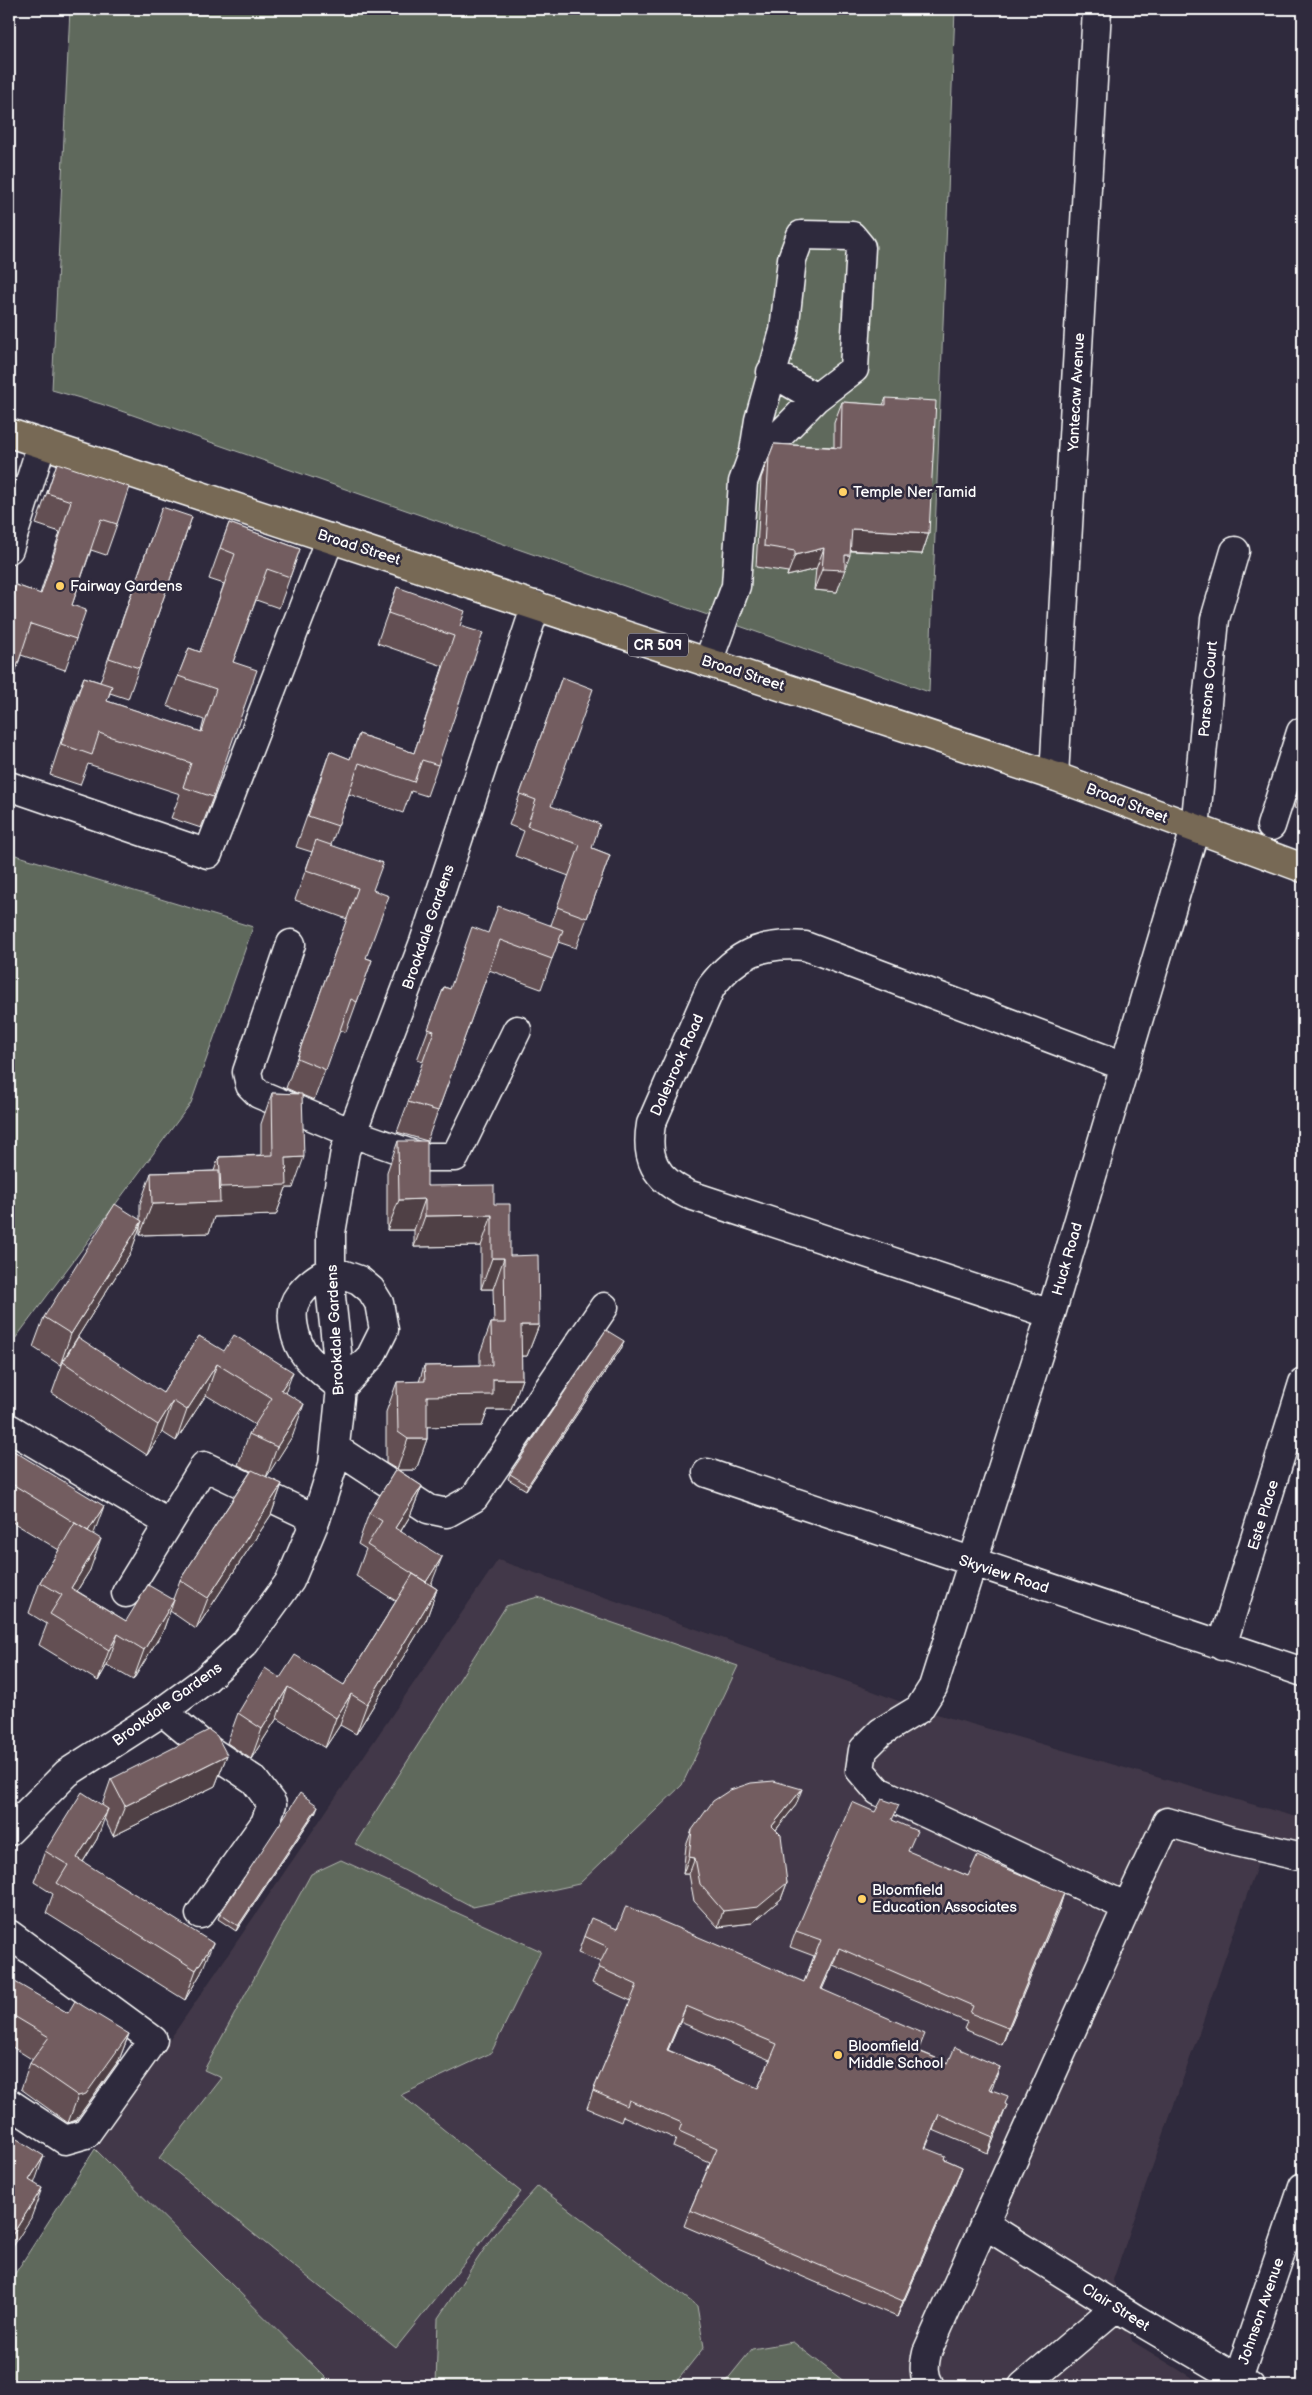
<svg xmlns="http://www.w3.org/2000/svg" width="1312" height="2395" viewBox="0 0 1312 2395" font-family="'Balsamiq Sans',sans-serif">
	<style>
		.built { fill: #433948 }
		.green { fill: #5f695c; stroke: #afb4ae }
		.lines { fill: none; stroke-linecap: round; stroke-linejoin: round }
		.minor-casing { stroke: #fff; stroke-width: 31 }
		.major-casing { stroke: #fff; stroke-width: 31 }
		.minor { stroke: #2f2a3d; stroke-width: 28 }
		.major { stroke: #776954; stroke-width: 28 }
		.wall { fill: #635053; stroke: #fff; fill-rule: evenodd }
		.shaded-wall { fill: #504144; stroke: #fff }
		.building { fill: #735d61; stroke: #fff; fill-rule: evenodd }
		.poi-dot { fill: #ffd166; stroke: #2f2a3d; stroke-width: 2 }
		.labels { text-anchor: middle; stroke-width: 5; stroke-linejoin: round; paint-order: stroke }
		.shield { fill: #2f2a3d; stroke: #c1bfc5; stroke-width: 1 }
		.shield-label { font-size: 14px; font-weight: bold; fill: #fff }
		.street-label { font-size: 15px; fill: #fff; stroke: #2f2a3d }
		.poi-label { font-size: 15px; fill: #fff; stroke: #2f2a3d; text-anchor: start }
	</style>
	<rect width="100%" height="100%" fill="#2f2a3d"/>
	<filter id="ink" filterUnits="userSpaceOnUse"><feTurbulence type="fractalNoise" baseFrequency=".02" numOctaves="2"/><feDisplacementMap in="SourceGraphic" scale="10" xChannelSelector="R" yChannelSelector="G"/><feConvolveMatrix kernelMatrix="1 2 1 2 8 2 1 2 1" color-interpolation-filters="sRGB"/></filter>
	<g filter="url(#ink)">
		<path class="built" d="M498,1560L857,1685L919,1709L1303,1819V1870L1259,1860L1113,2280L1132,2341L1205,2386H334L95,2149Z"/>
		<path class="green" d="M70,9H955L929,692L101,404L52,390Z
			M9,853L253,927L191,1103L9,1347Z
			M538,1597L738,1666L682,1785L579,1884L473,1907L355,1844L506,1606Z
			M341,1860L541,1951L491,2053L401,2095L521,2192L396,2348L159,2158L222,2078L204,2070L311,1874Z
			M95,2149L334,2386H9V2283Z
			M538,2186L697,2306L704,2347L673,2386H436L438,2318L495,2233Z
			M793,2342L850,2386H722L752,2349Z"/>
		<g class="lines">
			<defs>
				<path id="minor" d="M801,235L852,236L861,247L854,369L816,398L768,447L754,452L759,420L784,331L792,259Z
					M771,372L816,398
					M9,549L42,443
					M708,662L736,586L743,482L754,452
					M1054,776L1097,9
					M9,786L208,854L330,538
					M1271,826L1301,732L1303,733
					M291,944L247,1072L250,1085L259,1094L352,1133L420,1157H455L517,1030
					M331,1270L359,1280L371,1290L379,1303L384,1330L371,1356L341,1388C329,1377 316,1368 306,1356C295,1343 287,1311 298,1297C307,1284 318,1277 331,1270Z
					M1051,1314L687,1194C655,1178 645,1159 651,1124L711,987C737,953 763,942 805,946L1124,1066
					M9,1428L169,1523
					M335,1448L428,1509L447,1513L474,1498L604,1307
					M707,1473L1303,1672
					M126,1593L204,1466L316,1519
					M1222,1646L1303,1383
					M162,1711L209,1750L254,1780L272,1804L265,1823L200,1914
					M9,1831L67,1773L156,1716L205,1680L245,1643L290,1581L316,1519L333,1465L341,1388L331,1297V1233L345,1151L424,942L536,605
					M1127,1907L878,1791L860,1770L863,1750L881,1732L919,1709L933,1687L1051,1314L1195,829L1215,619L1235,551
					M9,1934L153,2040L86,2134L65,2140L9,2103
					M984,2224L1134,2318L1250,2386
					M1238,2379L1303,2187
					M930,2386C923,2375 924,2365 927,2352L1127,1907L1167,1822L1228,1840L1303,1857
					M1023,2386L1116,2307"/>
				<path id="major" d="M9,433L1054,776L1303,868"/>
			</defs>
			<use href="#minor" class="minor-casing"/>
			<use href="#major" class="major-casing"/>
			<use href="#minor" class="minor"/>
			<use href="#major" class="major"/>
		</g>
		<path class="wall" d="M886,398L929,533L922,554L850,551L837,592L814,590L816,569L787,576L788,572L756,567L761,478L774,444L834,447V423L842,402L883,405Z
			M57,463L117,524L106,555L91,550L72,605L76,639L65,670L21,655L9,691V604L16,585L40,594L60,532L36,524Z
			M192,517L128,699L110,693L107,701L201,732L204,720L167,706L189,648L200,652L224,584L209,579L229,523L300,549L279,608L256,600L233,662L213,797L201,828L171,818L180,794L88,764L80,785L50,775L72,707L84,677L100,682L151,538Z
			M397,587L460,626L438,765L427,796L411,791L403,813L349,794L331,845L373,890L366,958L372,960L346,1032L340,1030L314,1100L302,1095L293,1188H286L276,1215L214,1217L209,1233L140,1235V1226L131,1252L60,1365L33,1347L44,1317L140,1220V1204L151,1173L214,1171L219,1157L261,1155V1124L272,1093L299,1094L286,1088L347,919L295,900L312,852L296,847L330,751L350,759L359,734L414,753L443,666L377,643Z
			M562,677L551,806L592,848L610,855L576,948L558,942L541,989L489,970L427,1141L397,1132L423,1062L417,1060L444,987L450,989L488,933L551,925L569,876L515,856L524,831L509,825Z
			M1303,777V810L1294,808Z
			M398,1141L427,1186L494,1204L510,1256L539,1325L527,1356H521L522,1379L511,1410H488L482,1426H427V1439L416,1470H398L422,1486L410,1516L401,1531L431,1585L437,1589L426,1620L356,1734L340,1725L325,1748L277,1718L251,1759L227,1743L238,1713L280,1678L344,1685L396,1601L356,1576L366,1549L358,1544L369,1513L396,1469L386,1463V1412L397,1382H419L424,1366L480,1365V1353L491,1323H494L493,1289H481V1246L414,1247V1230H387V1172Z
			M199,1336L285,1393L293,1435L266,1477L282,1484L271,1515L196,1629L170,1611L163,1631L133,1680L107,1665L98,1681L39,1645L47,1624L29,1613L40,1582L59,1550L9,1520V1448L93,1535L90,1570L77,1591L126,1621L173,1599L180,1580L251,1471L238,1465L249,1434L255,1425L206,1395L176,1441L162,1432L147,1455L52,1393L63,1362L163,1393Z
			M622,1347L526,1490L508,1479L510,1474Z
			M227,1755L215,1786L113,1836L104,1818L97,1839L83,1862L201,1973L185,2000L46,1913L53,1894L34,1882L45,1851L102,1805L111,1779Z
			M796,1805L776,1830L787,1883L781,1899L752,1923L718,1927L694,1901L689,1874H683L686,1846L692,1830Z
			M316,1811L236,1931L218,1919L220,1914Z
			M893,1820L909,1852L968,1876L1064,1893L1059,1909L1002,2045L964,2029L967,2022L833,1965L822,1989L919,2051L948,2063L1000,2067L991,2089L1005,2104L1001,2121L988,2153L933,2130L925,2149L944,2159L962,2167L956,2183L897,2317L684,2226L690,2210L710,2163L673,2147L676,2139L623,2116L621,2122L587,2108L593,2091L631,2001L592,1983L601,1962L578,1953L584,1936L617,1929L804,1982L814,1956L790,1947L796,1931ZM680,2022L770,2060L758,2088L668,2050Z
			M9,1980L68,2013L129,2034L119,2060L76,2120L68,2123L21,2089L30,2063L33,2060L9,2045Z"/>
		<path class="shaded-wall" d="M852,529L929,533L922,554L844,550Z
			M824,548L816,569L787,576L795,555Z
			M845,555H850L837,592L814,590L822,569Z
			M304,1157L293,1188H286L276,1215L214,1217L209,1233L140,1235L152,1204L215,1202L221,1187L286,1158Z
			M425,1199L414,1230H387L399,1200Z
			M492,1215L481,1246L414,1247L425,1216Z
			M142,1221L131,1252L60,1365L71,1334Z
			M492,1258H504L493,1289H481Z
			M521,1325H539L527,1356H510Z
			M624,1341L622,1347L526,1490L528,1485Z
			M217,1364L206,1395L176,1441L187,1410Z
			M293,1372L282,1402L281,1390Z
			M493,1379H522L511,1410H488L482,1426L415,1427L427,1396Z
			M173,1401L162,1432L147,1455L158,1425Z
			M304,1404L293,1435L266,1478L277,1447Z
			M408,1439H427L416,1470H397Z
			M282,1484L271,1515L196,1629L208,1598Z
			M422,1486L410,1516L384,1558L395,1528Z
			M104,1506L93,1536L88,1531Z
			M101,1539L90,1570L60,1618L71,1588Z
			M442,1557L430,1587L426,1582Z
			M437,1589L426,1620L356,1734L367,1704Z
			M174,1600L163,1631L133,1680L144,1650Z
			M118,1634L107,1665L98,1681L109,1650Z
			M288,1687L277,1718L251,1759L262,1729Z
			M351,1694L340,1725L325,1748L336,1718Z
			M227,1755L215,1786L113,1836L125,1806Z
			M802,1789L796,1805L766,1842L772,1826Z
			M318,1806L316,1811L236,1931L238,1926Z
			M108,1809L97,1839L66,1889L77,1858Z
			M689,1857L695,1858L689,1874H683Z
			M787,1883L781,1899L752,1923L718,1927L723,1911Z
			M1064,1893L1059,1909L1002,2045L1008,2028Z
			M213,1943L201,1973L185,2000L196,1970Z
			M839,1948L833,1965L815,2005L821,1989Z
			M686,2006L680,2022L661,2066L667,2050Z
			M129,2034L119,2060L76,2120L68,2123L78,2096Z
			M1000,2067L994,2083L984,2105L989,2089Z
			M1007,2105L1001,2121L988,2153L993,2137Z
			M939,2114L933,2130L919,2165L925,2148Z
			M44,2156L33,2187L29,2180Z
			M962,2167L956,2183L897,2317L903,2301Z
			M42,2188L31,2218L9,2253V2240Z"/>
		<path class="building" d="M886,398L936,401L929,533L852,529L850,555H845V570L822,569L824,548L795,555V551L764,546L769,457L774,444L841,448L842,402L886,405Z
			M57,463L129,487L117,524L101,519L72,605L86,610L76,639L31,624L9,691V606L16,585L41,594L71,501L47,493Z
			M162,507L192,517L139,668L109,658Z
			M229,523L300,549L290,577L267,569L233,662L257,670L213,797L183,787L191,763L99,733L92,755L61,744L84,677L112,686L107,701L202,732L216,689L178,676L189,648L200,652L235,554L220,548Z
			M397,587L465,611L460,626L483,633L438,765L422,760L414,782L359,763L338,826L308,816L330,751L350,759L359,734L414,753L454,636L388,613Z
			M562,677L593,689L551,806L600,824L592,848L610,855L587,918L557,907L580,845L527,826L536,800L520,794Z
			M1303,779V798L1298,797Z
			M316,840L383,863L373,890L389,896L366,958L372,960L357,1002L351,999L326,1070L297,1058L358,888L306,870Z
			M498,906L563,930L552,959L500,940L438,1111L408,1102L434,1031L428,1029L444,987L450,989L472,927L488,933Z
			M272,1093L302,1094L304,1157L286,1158L287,1185L221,1187L219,1157L273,1155Z
			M398,1141H427V1186L494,1185V1204H510V1256L538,1255L539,1325H521L522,1379H493V1395L427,1396V1439H408L398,1432L397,1382L425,1381L424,1366L492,1365L491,1323H505L504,1258H492V1215L425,1216V1199L399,1200Z
			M219,1171L220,1202L152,1204L151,1173Z
			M115,1204L142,1221L71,1334L44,1317Z
			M606,1330L624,1341L528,1485L510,1474Z
			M234,1335L293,1372L281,1390L304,1404L277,1447L249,1434L272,1398L217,1364L187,1410L173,1401L158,1425L63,1362L78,1337L163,1393L199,1336L224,1351Z
			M9,1448L104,1506L88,1531L9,1482Z
			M396,1469L422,1486L395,1528L442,1557L426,1582L367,1545L382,1521L369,1513Z
			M252,1470L282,1484L208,1598L180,1580Z
			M75,1523L101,1539L71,1588L126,1621L148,1585L174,1600L144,1650L118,1634L109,1650L50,1614L62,1595L40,1582Z
			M413,1574L437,1589L367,1704L351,1694L336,1718L288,1687L262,1729L238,1713L265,1668L280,1678L295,1655L344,1685Z
			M209,1730L217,1736L227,1755L125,1806L111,1779Z
			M774,1781L802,1789L772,1826L781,1835L787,1883L758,1907L723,1911L700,1884L695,1858L689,1857L692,1830L713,1801L730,1790L751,1783Z
			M82,1792L108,1809L77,1858L213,1943L196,1970L57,1883L68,1865L45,1851Z
			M300,1793L318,1806L238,1926L220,1914Z
			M882,1799L899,1805L892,1820L917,1831L908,1851L968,1876L977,1856L1064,1893L1008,2028L970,2013L973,2006L839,1948L821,1989L925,2034L918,2051L948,2063L955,2047L1000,2067L989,2089L1008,2096L1005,2104L1007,2105L993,2137L939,2114L925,2148L945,2156L944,2159L962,2167L903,2301L690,2210L717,2148L679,2131L682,2123L629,2100L627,2106L593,2091L637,1985L598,1967L608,1947L584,1936L591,1918L617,1929L626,1906L804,1982L821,1940L796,1931L814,1889L852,1802L875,1812ZM686,2006L777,2044L758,2088L667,2050Z
			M10,1979L68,2013L75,2001L129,2034L86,2094L78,2096L30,2063L49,2037L9,2013V1980Z
			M9,2134L44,2156L29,2180L42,2188L9,2240V2173L10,2171L9,2170Z"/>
	</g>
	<g class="poi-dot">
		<circle cx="843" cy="492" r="5"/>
		<circle cx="60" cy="586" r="5"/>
		<circle cx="862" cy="1899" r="5"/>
		<circle cx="838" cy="2055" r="5"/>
	</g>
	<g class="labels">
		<rect class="shield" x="628" y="633.5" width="60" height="23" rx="4"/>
		<g class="shield-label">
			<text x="658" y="650">CR 509</text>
		</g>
		<g class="street-label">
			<text transform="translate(1076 392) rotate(-87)" y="5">Yantecaw Avenue</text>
			<text transform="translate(359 547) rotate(18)" y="5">Broad Street</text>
			<text transform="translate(743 673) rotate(18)" y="5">Broad Street</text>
			<text transform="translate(1208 689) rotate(-85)" y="5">Parsons Court</text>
			<text transform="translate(1127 803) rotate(21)" y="5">Broad Street</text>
			<text transform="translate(428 927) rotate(-71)" y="5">Brookdale Gardens</text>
			<text transform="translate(677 1065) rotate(-66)" y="5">Dalebrook Road</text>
			<text transform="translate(1067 1259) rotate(-74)" y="5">Huck Road</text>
			<text transform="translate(335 1330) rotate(-93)" y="5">Brookdale Gardens</text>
			<text transform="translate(1263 1515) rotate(-73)" y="5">Este Place</text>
			<text transform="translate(1004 1574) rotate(18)" y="5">Skyview Road</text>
			<text transform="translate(167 1704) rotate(-36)" y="5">Brookdale Gardens</text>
			<text transform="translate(1116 2307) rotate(32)" y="5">Clair Street</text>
			<text transform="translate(1261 2311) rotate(-71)" y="5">Johnson Avenue</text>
		</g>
		<g class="poi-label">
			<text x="853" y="497">Temple Ner Tamid</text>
			<text x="70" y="591">Fairway Gardens</text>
			<text x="872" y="1895">Bloomfield<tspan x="872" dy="17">Education Associates</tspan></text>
			<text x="848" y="2051">Bloomfield<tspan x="848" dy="17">Middle School</tspan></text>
		</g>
	</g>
	<rect width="1312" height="2395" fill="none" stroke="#2f2a3d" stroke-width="30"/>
	<rect x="15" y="15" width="1282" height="2365" fill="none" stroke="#fff" stroke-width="2" filter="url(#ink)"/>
</svg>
